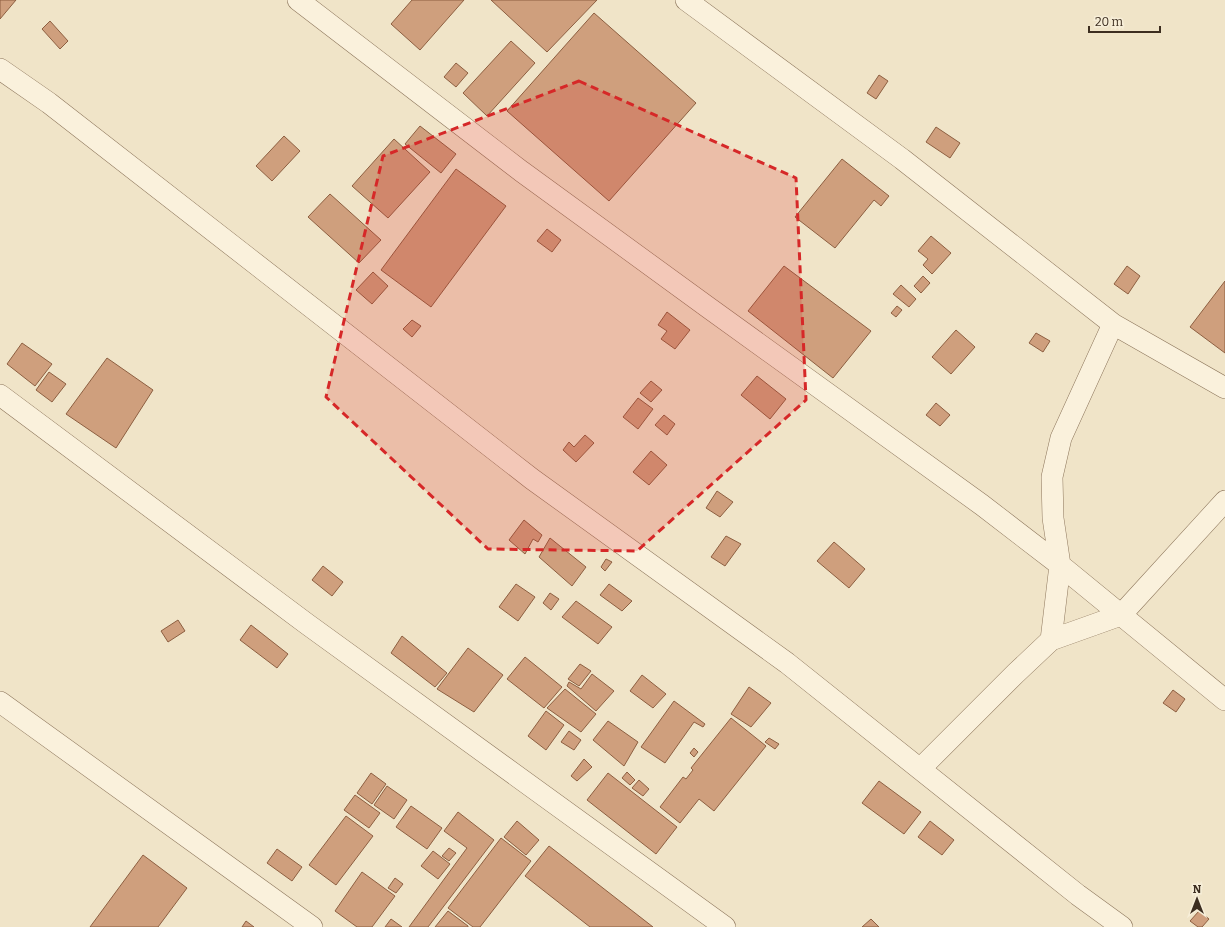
<svg xmlns="http://www.w3.org/2000/svg" width="1225" height="927" viewBox="0 0 1225 927" font-family="Bitter,serif">
	<style>
		.building { fill: #cf9f7d; stroke: #8d5f41 }
		.lines { fill: none; stroke-linecap: round; stroke-linejoin: round }
		.minor-casing { stroke: #8d765c; stroke-width: 22 }
		.minor { stroke: #faf1dc; stroke-width: 21 }
		.marked { fill: #d62828; fill-opacity: 0.2; stroke: #d62828; stroke-width: 3; stroke-dasharray: 8 5; stroke-linejoin: round }
	</style>
	<rect width="100%" height="100%" fill="#f0e4c8"/>
	<path class="building" d="M0,0H16L0,19Z
		M412,0H464L420,50L391,24Z
		M491,0H597L547,52Z
		M594,13L696,103L609,201L507,111Z
		M50,21L68,41L60,49L42,29Z
		M511,41L535,63L487,116L463,93Z
		M456,63L468,73L456,87L444,77Z
		M879,75L888,81L876,99L867,93Z
		M420,126L456,154L441,173L405,144Z
		M936,127L960,143L950,158L926,142Z
		M284,136L300,151L272,181L256,166Z
		M394,139L430,172L388,218L352,186Z
		M842,159L889,196L881,206L874,200L835,248L795,217Z
		M456,169L506,206L431,307L381,270Z
		M330,194L381,240L359,263L308,217Z
		M547,229L561,240L552,252L537,241Z
		M931,236L951,253L932,274L923,265L928,259L918,251Z
		M784,266L871,331L833,378L748,311Z
		M1127,266L1140,276L1128,294L1114,284Z
		M373,272L388,286L372,304L356,290Z
		M923,276L930,283L921,293L914,286Z
		M1225,281V353L1190,327Z
		M901,285L916,299L909,307L893,294Z
		M897,306L902,310L896,317L891,313Z
		M667,312L690,330L675,349L661,339L667,331L658,325Z
		M412,320L421,326L412,337L403,329Z
		M956,330L975,347L951,374L932,357Z
		M1036,333L1050,341L1043,352L1029,343Z
		M22,343L52,364L35,386L7,364Z
		M107,358L153,390L116,448L66,414Z
		M49,372L66,384L52,402L36,390Z
		M757,376L786,399L770,419L741,395Z
		M651,381L662,390L651,402L640,393Z
		M638,398L653,409L638,429L623,417Z
		M936,403L950,415L940,426L926,415Z
		M664,415L675,424L667,435L655,425Z
		M585,435L594,443L576,462L563,450L569,442L574,447Z
		M651,451L667,465L649,485L633,472Z
		M717,491L733,502L720,517L706,508Z
		M524,520L542,535L538,542L533,539L525,554L509,540Z
		M726,536L741,544L725,566L711,557Z
		M550,538L586,567L572,586L539,557Z
		M834,542L865,569L849,588L817,561Z
		M606,559L612,562L605,571L601,567Z
		M323,566L343,582L332,596L312,580Z
		M516,584L535,597L518,621L499,607Z
		M609,584L632,601L622,611L600,595Z
		M550,593L559,599L551,610L543,603Z
		M576,601L612,627L598,644L562,617Z
		M178,620L185,631L168,642L161,631Z
		M251,625L288,654L277,668L240,640Z
		M402,636L447,673L435,687L391,653Z
		M468,648L503,675L474,712L437,689Z
		M525,657L562,687L544,708L507,679Z
		M580,664L591,671L579,686L568,679Z
		M592,674L614,691L596,711L567,686L569,682L581,689Z
		M642,675L666,694L653,708L630,691Z
		M749,687L771,703L751,727L731,714Z
		M565,689L596,714L581,732L547,708Z
		M1173,690L1185,699L1176,712L1163,703Z
		M674,701L705,724L703,727L694,722L665,763L641,747Z
		M546,711L564,725L546,750L528,736Z
		M731,718L766,746L714,811L699,799L680,823L660,807L683,777L686,779L693,770L691,768Z
		M608,721L638,742L624,766L593,740Z
		M569,731L581,740L574,750L561,742Z
		M769,738L779,744L775,749L765,742Z
		M694,748L698,752L694,757L690,753Z
		M584,759L592,767L577,781L571,776Z
		M627,772L635,780L630,785L622,778Z
		M371,773L386,784L372,804L357,793Z
		M608,773L677,827L656,854L587,800Z
		M639,780L649,789L643,796L632,788Z
		M879,781L921,812L904,834L862,803Z
		M387,786L407,800L394,819L374,805Z
		M355,795L380,813L369,828L344,810Z
		M411,806L442,828L427,849L396,827Z
		M458,812L494,840L428,927H409L467,848L444,831Z
		M346,816L373,836L336,885L309,865Z
		M517,821L539,840L526,855L504,837Z
		M930,821L954,840L942,855L918,837Z
		M501,838L531,861L480,927H473L448,908Z
		M549,846L653,927H590L525,876Z
		M449,848L456,853L449,861L442,856Z
		M277,849L302,867L292,881L267,863Z
		M433,851L450,864L438,879L421,866Z
		M143,855L187,888L158,927H90Z
		M362,872L395,896L372,927H357L335,911Z
		M395,878L403,884L396,893L388,888Z
		M448,911L468,926V927H435Z
		M1199,911L1209,919L1202,927H1198L1190,921Z
		M391,919L402,927H385Z
		M871,919L879,927H862Z
		M246,921L254,927H242Z"/>
	<g class="lines">
		<defs>
			<path id="minor" d="M298,0L521,171L709,308L982,505L1060,565L1225,700
				M686,0L902,159L1113,324L1225,388
				M0,69L49,103L532,479L787,663L1078,895L1122,927
				M0,395L307,624L725,927
				M1051,640L1121,615L1225,501
				M0,702L312,927
				M920,769L1016,673L1051,640L1060,565L1053,518L1052,477L1061,438L1113,324"/>
		</defs>
		<use href="#minor" class="minor-casing"/>
		<use href="#minor" class="minor"/>
	</g>
	<path class="marked" d="M579,81L796,178L806,400L637,551L488,549L326,397L383,156Z"/>
	<g transform="translate(1197 899)" stroke="#f7eed8" stroke-width="3" paint-order="stroke">
	<path d="M0-3L7 15L0 10L-7 15Z" fill="#3d2e20"/>
	<text y="-6" font-size="11" font-weight="bold" text-anchor="middle" fill="#3d2e20">N</text>
	</g>
	<path d="M1089 26v6h71v-6" fill="none" stroke="#3d2e20" stroke-width="2"/>
	<text x="1095" y="26" font-size="12" fill="#3d2e20" stroke="#f7eed8" stroke-width="3" paint-order="stroke">20 m</text>
</svg>
